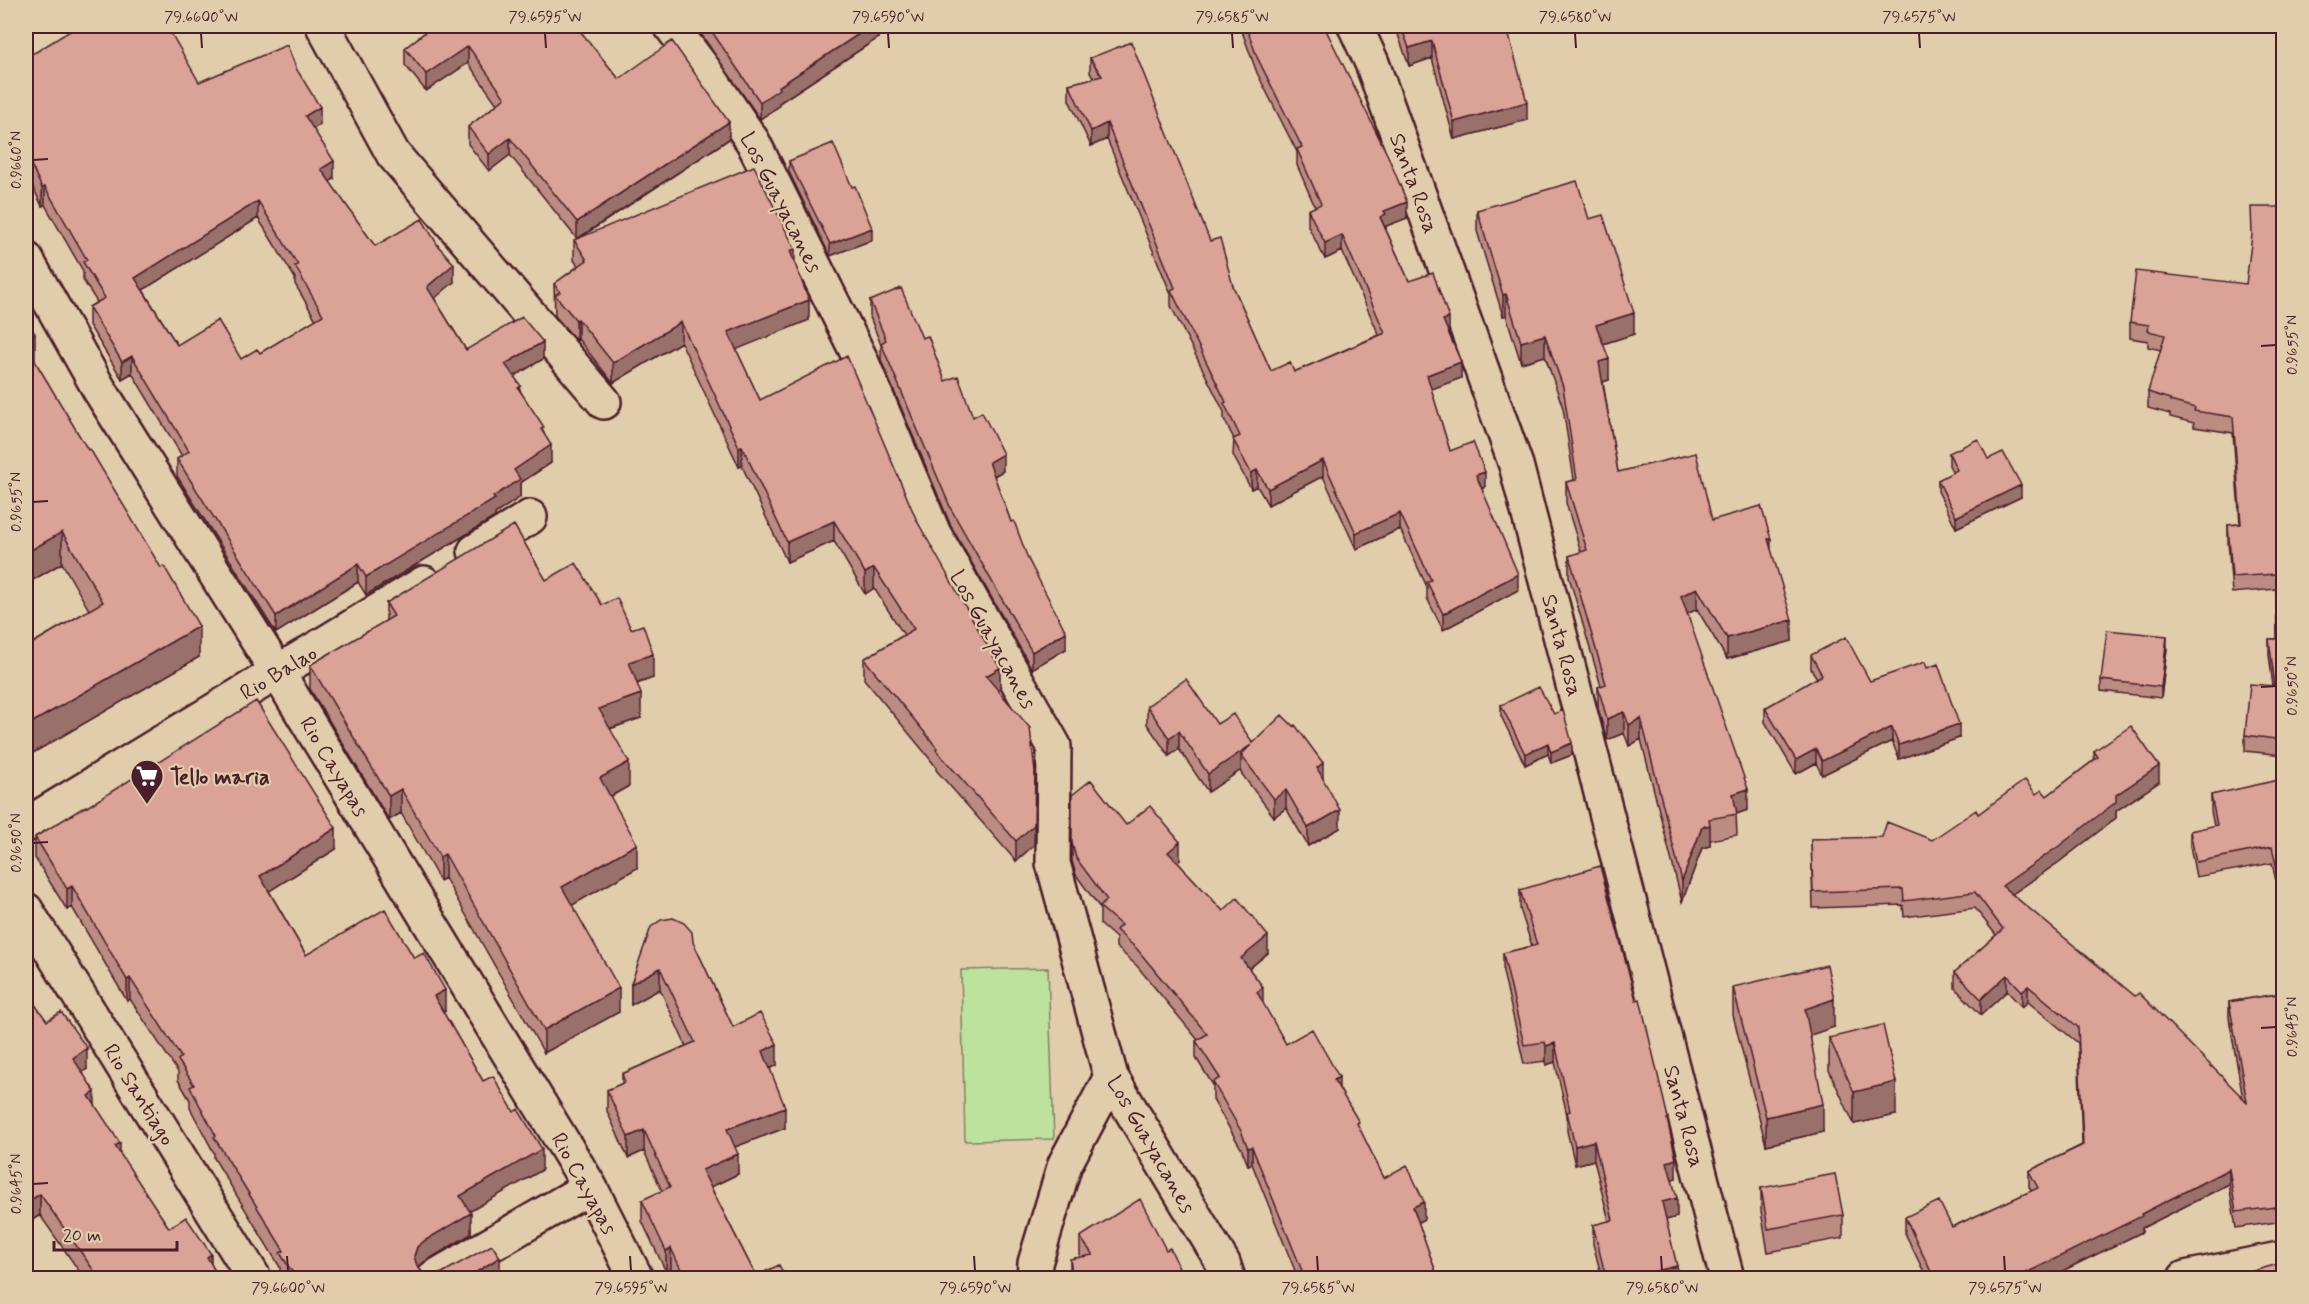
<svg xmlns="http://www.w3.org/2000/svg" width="2309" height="1304" viewBox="0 0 2309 1304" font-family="Mynerve,sans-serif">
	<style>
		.green { fill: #bce29d; stroke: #838064; stroke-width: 1.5 }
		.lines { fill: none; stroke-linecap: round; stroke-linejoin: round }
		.street-casing { stroke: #4a1f2b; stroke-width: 38 }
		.secondary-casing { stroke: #4a1f2b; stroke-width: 38 }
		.street { stroke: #e1cdab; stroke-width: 33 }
		.secondary { stroke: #e1cdab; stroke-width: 33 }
		.wall { fill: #bc8b82; stroke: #4a1f2b; stroke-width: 1.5; fill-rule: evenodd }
		.shaded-wall { fill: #99716a; stroke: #4a1f2b; stroke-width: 1.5 }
		.building { fill: #dba297; stroke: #4a1f2b; stroke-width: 1.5; fill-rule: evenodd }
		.ticks { fill: none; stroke: #4a1f2b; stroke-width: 2 }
		.labels { text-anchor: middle; stroke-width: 4.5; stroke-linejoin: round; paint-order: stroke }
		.street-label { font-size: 22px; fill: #4a1f2b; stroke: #e1cdab }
		.poi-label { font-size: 22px; font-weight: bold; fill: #4a1f2b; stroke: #e1cdab; text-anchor: start }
		.neatline { fill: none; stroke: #4a1f2b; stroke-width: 2 }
		.ticks-label { font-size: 15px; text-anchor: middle; fill: #4a1f2b }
	</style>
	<rect width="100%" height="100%" fill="#e1cdab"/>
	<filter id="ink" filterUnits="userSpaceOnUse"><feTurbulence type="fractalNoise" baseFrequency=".0167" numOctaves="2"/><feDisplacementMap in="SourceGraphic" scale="12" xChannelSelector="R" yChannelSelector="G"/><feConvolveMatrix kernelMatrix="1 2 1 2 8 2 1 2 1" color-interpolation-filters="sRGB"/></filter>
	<g filter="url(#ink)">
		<path class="green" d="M1048,968L1054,1139L965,1141L961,970Z"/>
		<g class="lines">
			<defs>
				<path id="street" d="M323,26L393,154L604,402
					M671,26L705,71L753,142L860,358L934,534L1054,746L1053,863L1111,1077L1223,1263L1228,1278
					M1355,26L1372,63L1516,465L1727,1278
					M26,54L70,26
					M26,259L99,389L278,673L590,1187L636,1278
					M475,551L530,517
					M26,825L424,583
					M433,1278L590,1187
					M1034,1278L1035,1263L1065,1164L1111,1077
					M2185,1278L2284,1258"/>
				<path id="secondary" d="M26,910L254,1278"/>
			</defs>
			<use href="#street" class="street-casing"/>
			<use href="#secondary" class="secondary-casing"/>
			<use href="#street" class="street"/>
			<use href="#secondary" class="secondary"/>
		</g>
		<path class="wall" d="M420,26H576L619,79L729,139L578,239L795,263L809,320L736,349L760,400L917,521L1000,688L998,689L1034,845L1016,861L936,770V767L926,754L864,679V659L904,635L874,588L865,594L834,541L787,562L742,466L739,467L681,342L613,383L578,339L576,340L555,316L554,284L578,266L574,260V240L577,239L510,155L489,171L468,144V127L497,104L468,63L426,91L405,65V48L425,32Z
			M694,26H878V38L779,103V106L760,119L703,37Z
			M1240,26H1324L1407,218L1386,226V230L1409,281L1449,334L1461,378L1431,389L1450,451L1485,487L1482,489L1518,590L1443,630L1427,598V587L1400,529L1356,549L1323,476L1268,505L1257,486L1251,489L1233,455L1234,439L1224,419V412L1171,306V294L1107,139L1091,146L1069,100V84L1094,78L1090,73V58L1210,241L1233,286L1271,371L1294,372L1379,335L1342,251L1325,259L1308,226V210L1315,207L1297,165V152L1257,73Z
			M1395,26H1498L1527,120L1454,139L1432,58L1409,66Z
			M26,55L199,82L320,125L313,128L334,179L329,181L375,246L454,282L434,298L466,350L543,359L514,376L521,392L544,433L551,463L520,483V497L495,514V517L366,595L358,582L276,633L177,476V459L182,456L132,373L122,379L89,325V307L97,302L83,280V271L45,205L42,206L26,172ZM258,218L295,278V284L316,320L260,353L241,359L177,345L143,290Z
			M789,161L852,187L872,240L830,256L789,172Z
			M2283,207V755L2245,751V735L2273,686L2269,655V639H2277L2276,589L2232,593L2228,541V525L2240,524L2233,433L2194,427V423L2170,417V414L2148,408V392L2161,350L2148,347V341L2130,338V322L2246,284Z
			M1477,210L1589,219L1634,334L1603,344L1609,380L1603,382L1618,472L1771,550L1792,641L1727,659L1697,609L1687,614L1748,810L1736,814L1737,835L1710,840V846L1702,848L1682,902L1641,739L1629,746L1624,733L1607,740L1598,708V687L1601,686L1569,577V556L1581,552L1566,503V482L1574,480L1563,408L1545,356L1521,363L1506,315L1503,316L1477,231Z
			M870,301L922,338L945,381L973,417L1003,471L994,476L1011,522L1028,559L1066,649L1032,669L951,526L881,360V345L870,317Z
			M26,317L35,363L199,657L26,757V647L89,610L62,563L26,584Z
			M1949,453L1988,459L2021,497L1956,528L1938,491V480L1953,473L1949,465Z
			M546,580L602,605L653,678L637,684L641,718L610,729L629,786L610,797L637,868L572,905L619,1012L544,1053L445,878L440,881L401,813L389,820L310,689V665L386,621V603Z
			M2167,648L2161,698L2101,691V680Z
			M1811,655L1870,681L1959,738L1899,759L1892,741L1822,775L1816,763L1796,774L1765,722V708L1817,678L1811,669Z
			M1501,705L1572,755L1551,763L1548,754L1525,765L1501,716Z
			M1147,706L1217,724L1253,743L1340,828L1308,846L1286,808L1274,817L1241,773V770L1208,792L1179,749L1169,756L1147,724Z
			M2094,751L2159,782L2116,811V818L2059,862L2012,894L2243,1099L2229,1018V1002L2283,993V1221L2236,1228L2229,1184L2142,1228V1232L2048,1278H1927L1905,1233V1217L1952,1227L2031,1191L2029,1186V1171L2082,1145L2078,1043L2028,1002L2022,1007L2007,991L1981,1015L1955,988V972L1996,935L1975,908L1904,917L1903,905L1813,908L1811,839L1932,840L1978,814L2036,794L2047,796L2094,760Z
			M2283,780V912L2272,863L2196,877L2190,846V831L2214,826L2211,811V795Z
			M1072,795L1126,825L1180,860L1177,862L1223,911L1268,953L1249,969L1263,1004L1286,1044L1339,1088L1384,1178L1424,1219L1418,1222L1438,1278H1298L1252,1164L1248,1165L1241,1148L1213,1100V1085L1196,1058V1041L1198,1040L1137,966L1116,947V938L1100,924V908L1076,875L1072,861Z
			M87,807L336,849L269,891L306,955L445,1011L443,1012L483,1081L542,1170L470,1211L471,1234L424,1262L418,1267L423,1273L432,1276L500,1278H283L280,1274V1267L214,1158V1153L190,1108V1100L178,1080V1072L130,999L127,1001L72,907L67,910L35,858V837Z
			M1520,890L1668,1127L1676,1178L1672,1179L1677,1217L1666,1220L1677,1278H1602L1593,1244V1225L1609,1221L1594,1160L1575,1165L1567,1131V1115L1555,1062L1546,1065L1545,1061L1524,1064L1503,972V953L1532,946L1520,909Z
			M693,942L733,1027L777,1065L770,1069L785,1128L735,1147L738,1174L711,1187L756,1276L783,1273L843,1278H676L671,1269L666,1272L642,1221V1200L662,1191L644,1151L628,1158L607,1111V1090L622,1084V1074L686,1046L660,989L631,1005V984Z
			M1733,987L1834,1027L1810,1035L1823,1132L1766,1145L1733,1015Z
			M47,1021L87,1069L83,1072L95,1106L120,1155L169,1228L211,1264L219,1278H84L40,1215L26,1224Z
			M1829,1038L1896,1115L1854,1124L1829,1070Z
			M1761,1188L1843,1215V1238L1768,1252L1761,1211Z
			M1080,1237L1166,1250L1184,1278H1070V1259L1080,1257Z"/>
		<path class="shaded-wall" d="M26,26H36L26,32Z
			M871,26H878V38L779,103V106L760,119V102L778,87Z
			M1432,41V58L1409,66V48Z
			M468,46V63L426,91V74Z
			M1527,102V120L1454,139V122Z
			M320,107V125L305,133V116Z
			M729,122V139L577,239V222Z
			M1107,123V139L1091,146V131Z
			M510,138V155L489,171V154Z
			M334,161V179L321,187V169Z
			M45,187V205L42,206V188Z
			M258,201V218L135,295V278Z
			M1407,202V218L1386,226V230L1380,217L1384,211Z
			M872,228V240L830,256V244Z
			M1342,235V251L1325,259V243Z
			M795,249V269L790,251Z
			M454,264V282L427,305V287Z
			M1506,294V315L1503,316V295Z
			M809,300V320L728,353V332Z
			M1634,313V334L1596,346V325Z
			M1449,318V334L1443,320Z
			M578,319V339L576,340V320Z
			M681,322V342L613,383V363Z
			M35,334V364L26,370V340Z
			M1545,335V356L1521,363V342Z
			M543,342V359L505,382V364Z
			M132,356V373L122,379V362Z
			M1609,359V380L1599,383V362Z
			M1461,362V378L1427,391V375Z
			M551,445V463L520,483V497L495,514V517L366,595V577L493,497L514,470Z
			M742,446V466L739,467V447Z
			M1003,454V471L989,478V462Z
			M1323,460V476L1268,505V489Z
			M1257,470V486L1251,489V473Z
			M1485,472V487L1476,491V475Z
			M2021,485V497L1956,528V517Z
			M1400,513V529L1356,549V533Z
			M834,521V541L787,562V542Z
			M62,532V563L26,584V553Z
			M1768,539H1771V560Z
			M358,564V582L276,633V616Z
			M874,568V588L865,594V573Z
			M1518,574V590L1443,630V614Z
			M1697,588V609L1681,617V596Z
			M1792,620V641L1727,659V638Z
			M199,626V657L26,757V726Z
			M1066,632V649L1032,669V652Z
			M2167,636V648L2161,698V687Z
			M653,654V678L629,686V662Z
			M1000,668V688L986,696V676Z
			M641,694V718L599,732V709Z
			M1624,712V733L1607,740V719Z
			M1641,718V739L1629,746V725Z
			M1959,724V738L1899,759V745Z
			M1892,727V741L1822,775V761Z
			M1179,731V749L1169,756V738Z
			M1548,743V754L1525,765V754Z
			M1572,743V755L1551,763V752Z
			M1251,745L1241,755V770L1208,792V774Z
			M1816,749V763L1796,774V760Z
			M629,762V786L600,802V778Z
			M1323,763V781L1317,768Z
			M2159,766V782L2116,811V818L2059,862L2002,901V886L2116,795Z
			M1035,772L1034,845L1016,861V841Z
			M401,789V813L389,820V796Z
			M1748,789V810L1733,815V794Z
			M1286,790V808L1274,817V799Z
			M1340,810V828L1308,846V828Z
			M1710,825V846L1702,848L1682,902V881L1702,827Z
			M336,828V849L260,897V876Z
			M1180,842V860L1168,869V852Z
			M637,844V868L562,911V887Z
			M445,854V878L440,881V857Z
			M72,886V907L67,910V889Z
			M1268,936V953L1241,975V958Z
			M660,968V989L631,1005V984Z
			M2007,975V991L1981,1015V999Z
			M130,978V999L127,1001V980Z
			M2028,986V1002L2022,1007V991Z
			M1263,987V1005L1257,992Z
			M619,988V1012L544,1053V1030Z
			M445,990V1011L434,1017V996Z
			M1834,999V1027L1805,1037V1009Z
			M1555,1043V1062L1546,1065V1046Z
			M777,1044V1065L763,1072V1051Z
			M87,1048V1069L73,1079V1058Z
			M1339,1077V1094L1334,1080Z
			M1896,1082V1115L1854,1124V1092Z
			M95,1092V1113L89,1096Z
			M1823,1104V1132L1766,1145V1117Z
			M785,1107V1128L727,1150V1129Z
			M644,1130V1151L628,1158V1137Z
			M1594,1141V1160L1575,1165V1146Z
			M120,1143V1164L115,1146Z
			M1252,1147V1164L1248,1165V1148Z
			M542,1149V1170L460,1217V1196Z
			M738,1154V1174L702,1191V1170Z
			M1676,1159V1178L1667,1181V1162Z
			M2229,1169V1184L2142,1228V1232L2048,1278H2016Z
			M40,1194V1215L26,1224V1203Z
			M1677,1198V1217L1662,1221V1202Z
			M1424,1202V1219L1413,1225V1207Z
			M471,1213V1234L424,1262L417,1268L414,1256L417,1247L424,1241Z
			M671,1248V1269L666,1272V1251Z
			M211,1254V1275L207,1257Z
			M500,1257V1278H467Z
			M1677,1266V1278H1626Z"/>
		<path class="building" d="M78,26H167L199,82L287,45L297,70L320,107L305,116L334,161L321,169L375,246L422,219L439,247L454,264L427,287L466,350L522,317L543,342L505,364L521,386L518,388L544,427L541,429L551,445L514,470L520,479L493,497L495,499L366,577L358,564L276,616L177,459L189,451L132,356L122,362L89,307L105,298L83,262L87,260L45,187L42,188L26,154V55H27L36,52ZM258,201L298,265L295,266L323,315L260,353L257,349L241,359L218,320L177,345L135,278Z
			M431,26H576L619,79L672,41L729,122L577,222L510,138L489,154L468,127L505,98L468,46L426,74L405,48L432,27Z
			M708,26H871L778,87L779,89L760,102Z
			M1246,26H1324L1388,156L1407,202L1384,211L1386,214L1380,217L1409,281L1433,273L1449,318L1443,320L1461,362L1427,375L1450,451L1473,442L1485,472L1476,475L1518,574L1443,614L1427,582L1431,580L1400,513L1356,533L1323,460L1268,489L1257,470L1251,473L1233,439L1240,436L1224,403L1226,402L1171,290L1175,288L1107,123L1091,131L1069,84L1102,76L1090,58L1131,42L1210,241L1220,238L1233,286L1271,371L1290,362L1294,372L1385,333L1342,235L1325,243L1308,210L1321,204L1297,149L1302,147L1257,57Z
			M1401,26H1498L1500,34L1508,32L1527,102L1454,122L1432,41L1409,48Z
			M833,143L852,187L855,186L872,228L830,244L789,161Z
			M754,166L795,249L790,251L809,300L728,332L760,400L847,356L917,521L1000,668L986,676L1030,728L1035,772L1034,825L1016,841L936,750L937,748L926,734L864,659L914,629L874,568L865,573L834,521L787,542L742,446L739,447L681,322L613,363L578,319L576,320L555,295L560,292L554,284L587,260L574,240Z
			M1577,181L1589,219L1603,215L1634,313L1596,325L1609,359L1599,362L1618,472L1696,453L1712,520L1761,506L1771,539H1768L1792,620L1727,638L1697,588L1681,596L1748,789L1733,794L1737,814L1709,819L1710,825L1702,827L1682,881L1641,718L1629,725L1624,712L1607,719L1598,687L1606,684L1569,556L1587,550L1566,482L1577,480L1563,387L1545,335L1521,342L1506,294L1503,295L1477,210Z
			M2251,207H2283V740L2245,735L2250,684L2275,686L2269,639H2278L2276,574L2232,577L2228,525L2241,524L2233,417L2194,411L2195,408L2170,401V399L2148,392L2165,335L2148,331L2149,325L2130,322L2136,271L2246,284L2252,235Z
			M901,288L922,338L928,336L945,381L958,376L973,417L982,412L1003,454L989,462L1011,522L1014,521L1028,559L1066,632L1032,652L951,509L881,343L886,340L870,301Z
			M26,317L35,334L26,340Z
			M26,346L88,450L90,449L161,568L164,566L199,626L26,726V647L103,602L62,532L26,553Z
			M1978,439L1988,459L2003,452L2021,485L1956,517L1938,480L1957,470L1949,453Z
			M514,525L546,580L576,563L602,605L617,598L631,629L643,625L653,654L629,662L641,694L599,709L629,762L600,778L637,844L562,887L619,988L544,1030L445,854L440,857L401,789L389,796L310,665L394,616L386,603Z
			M2107,630L2167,636L2161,687L2101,680Z
			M1846,637L1870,681L1925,662L1927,668L1938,664L1959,724L1899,745L1892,727L1822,761L1816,749L1796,760L1765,708L1822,675L1811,655Z
			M1186,679L1217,724L1233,714L1253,743L1282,715L1293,726L1295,725L1323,763L1317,768L1340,810L1308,828L1286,790L1274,799L1241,755L1251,745L1208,774L1179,731L1169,738L1147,706Z
			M1539,687L1554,714L1563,710L1572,743L1551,752L1548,743L1525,754L1501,705Z
			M256,701L336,828L260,876L306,955L385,909L414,958L424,953L445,990L434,996L483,1081L493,1076L514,1112L518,1109L542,1149L460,1196L471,1213L424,1241L417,1247L414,1256L417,1266L423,1273L432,1276L442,1273L492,1245L500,1257L467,1278H296L280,1253L284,1251L214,1137L216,1136L190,1087L194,1085L178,1060L181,1057L130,978L127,980L72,886L67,889L35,837L86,806L87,807Z
			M2131,726L2159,766L2116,795V802L2059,846L2002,886L2135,996L2139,993L2247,1102L2229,1002L2283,993V1206L2236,1212L2229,1169L2141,1214L2142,1216L2016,1278H1934L1905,1217L1939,1201L1952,1227L2038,1188L2029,1171L2083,1145L2078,1027L2028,986L2022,991L2007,975L1981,999L1955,972L2003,929L1975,892L1904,901L1903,889L1813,892L1811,839L1882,837L1887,822L1932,840L1976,810L1978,814L2025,780L2036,794L2042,790L2047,796L2098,757L2094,751Z
			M2283,779V896L2272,847L2196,862L2190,831L2217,825L2211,795Z
			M1091,780L1126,825L1150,806L1180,842L1168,852L1223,911L1237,898L1268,936L1241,958L1263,987L1257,992L1286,1044L1312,1029L1339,1077L1334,1080L1359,1122L1357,1123L1384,1178L1407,1165L1424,1202L1413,1207L1438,1278H1305L1252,1147L1248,1148L1241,1131L1213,1082L1220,1078L1196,1041L1207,1034L1137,949L1116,930L1121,925L1100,907L1107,900L1076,858L1072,843V795Z
			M1600,866L1636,1000L1640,999L1668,1118L1667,1119L1676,1159L1667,1162L1677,1198L1662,1202L1677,1266L1626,1278H1606L1593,1225L1613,1220L1594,1141L1575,1146L1567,1112L1570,1111L1555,1043L1546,1046L1545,1042L1524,1045L1503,953L1537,945L1520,890Z
			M673,918L684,923L692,932L693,942L733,1027L760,1013L777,1044L763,1051L785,1107L727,1129L738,1154L702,1170L756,1276L779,1265L783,1273L843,1278H685L671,1248L666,1251L642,1200L670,1187L644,1130L628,1137L607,1090L625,1082L622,1074L695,1042L660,968L631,984L651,927L661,920Z
			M1827,965L1834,999L1805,1009L1823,1104L1766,1117L1733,987Z
			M26,992L47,1021L61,1012L87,1048L73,1058L95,1092L89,1096L120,1143L115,1146L169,1228L186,1217L211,1254L207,1257L219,1278H99L40,1194L26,1203Z
			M1883,1025L1896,1082L1854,1092L1829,1038Z
			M1835,1174L1843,1215L1768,1229L1761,1188Z
			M1140,1199L1166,1250L1170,1248L1184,1278H1073L1070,1259L1093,1255L1080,1237Z
			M2278,1264L2282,1278H2229Z"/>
	</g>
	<path class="ticks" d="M201,33L202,48M545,33L546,48M888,33L889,48M1232,33L1233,48M1575,33L1576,48M1919,33L1920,48M33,160L48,159M2261,346L2276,345M33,502L48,501M2261,687L2276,686M33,843L48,842M2261,1028L2276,1027M33,1184L48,1183M287,1256L288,1271M630,1256L631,1271M974,1256L975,1271M1317,1256L1318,1271M1661,1256L1662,1271M2004,1256L2005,1271"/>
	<defs>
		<symbol id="supermarket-pin" viewBox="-11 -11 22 30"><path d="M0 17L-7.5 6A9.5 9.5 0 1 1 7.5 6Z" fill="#4a1f2b" stroke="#e1cdab"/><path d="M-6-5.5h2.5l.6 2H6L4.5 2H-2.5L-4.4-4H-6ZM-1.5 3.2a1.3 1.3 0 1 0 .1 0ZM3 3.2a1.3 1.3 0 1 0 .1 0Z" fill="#fff"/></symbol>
	</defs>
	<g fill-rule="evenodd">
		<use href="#supermarket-pin" x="128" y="757" width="38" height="52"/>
	</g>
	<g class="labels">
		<g class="street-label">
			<text transform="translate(1415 183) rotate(70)" y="8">Santa Rosa</text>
			<text transform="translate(782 202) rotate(63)" y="8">Los Guayacanes</text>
			<text transform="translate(994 639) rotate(61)" y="8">Los Guayacanes</text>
			<text transform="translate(1563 645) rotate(75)" y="8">Santa Rosa</text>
			<text transform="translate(278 672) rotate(-31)" y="8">Rio Balao</text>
			<text transform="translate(335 766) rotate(59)" y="8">Rio Cayapas</text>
			<text transform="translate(140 1094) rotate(58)" y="8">Rio Santiago</text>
			<text transform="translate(1685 1116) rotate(75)" y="8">Santa Rosa</text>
			<text transform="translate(1152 1144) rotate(60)" y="8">Los Guayacanes</text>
			<text transform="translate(585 1183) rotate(61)" y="8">Rio Cayapas</text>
		</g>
		<g class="poi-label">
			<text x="170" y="784">Tello maria</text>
		</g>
	</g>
	<rect width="2309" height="1304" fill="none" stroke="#e1cdab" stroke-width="66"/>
	<path d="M54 1241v9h123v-9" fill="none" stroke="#4a1f2b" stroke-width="3"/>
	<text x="63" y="1241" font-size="18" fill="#4a1f2b" stroke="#e1cdab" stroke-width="4.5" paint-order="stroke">20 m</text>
	<rect x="33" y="33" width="2243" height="1238" class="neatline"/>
	<g class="ticks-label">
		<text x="201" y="22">79.6600°W</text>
		<text x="545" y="22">79.6595°W</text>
		<text x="888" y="22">79.6590°W</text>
		<text x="1232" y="22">79.6585°W</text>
		<text x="1575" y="22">79.6580°W</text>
		<text x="1919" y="22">79.6575°W</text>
		<text transform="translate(16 160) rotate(-90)" y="5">0.9660°N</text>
		<text transform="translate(2292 345) rotate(-90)" y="5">0.9655°N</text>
		<text transform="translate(16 502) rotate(-90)" y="5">0.9655°N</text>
		<text transform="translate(2292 686) rotate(-90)" y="5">0.9650°N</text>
		<text transform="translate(16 843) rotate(-90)" y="5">0.9650°N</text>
		<text transform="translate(2292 1027) rotate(-90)" y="5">0.9645°N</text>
		<text transform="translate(16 1184) rotate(-90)" y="5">0.9645°N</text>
		<text x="288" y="1293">79.6600°W</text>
		<text x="631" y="1293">79.6595°W</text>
		<text x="975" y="1293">79.6590°W</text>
		<text x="1318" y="1293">79.6585°W</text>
		<text x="1662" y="1293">79.6580°W</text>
		<text x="2005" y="1293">79.6575°W</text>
	</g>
</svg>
